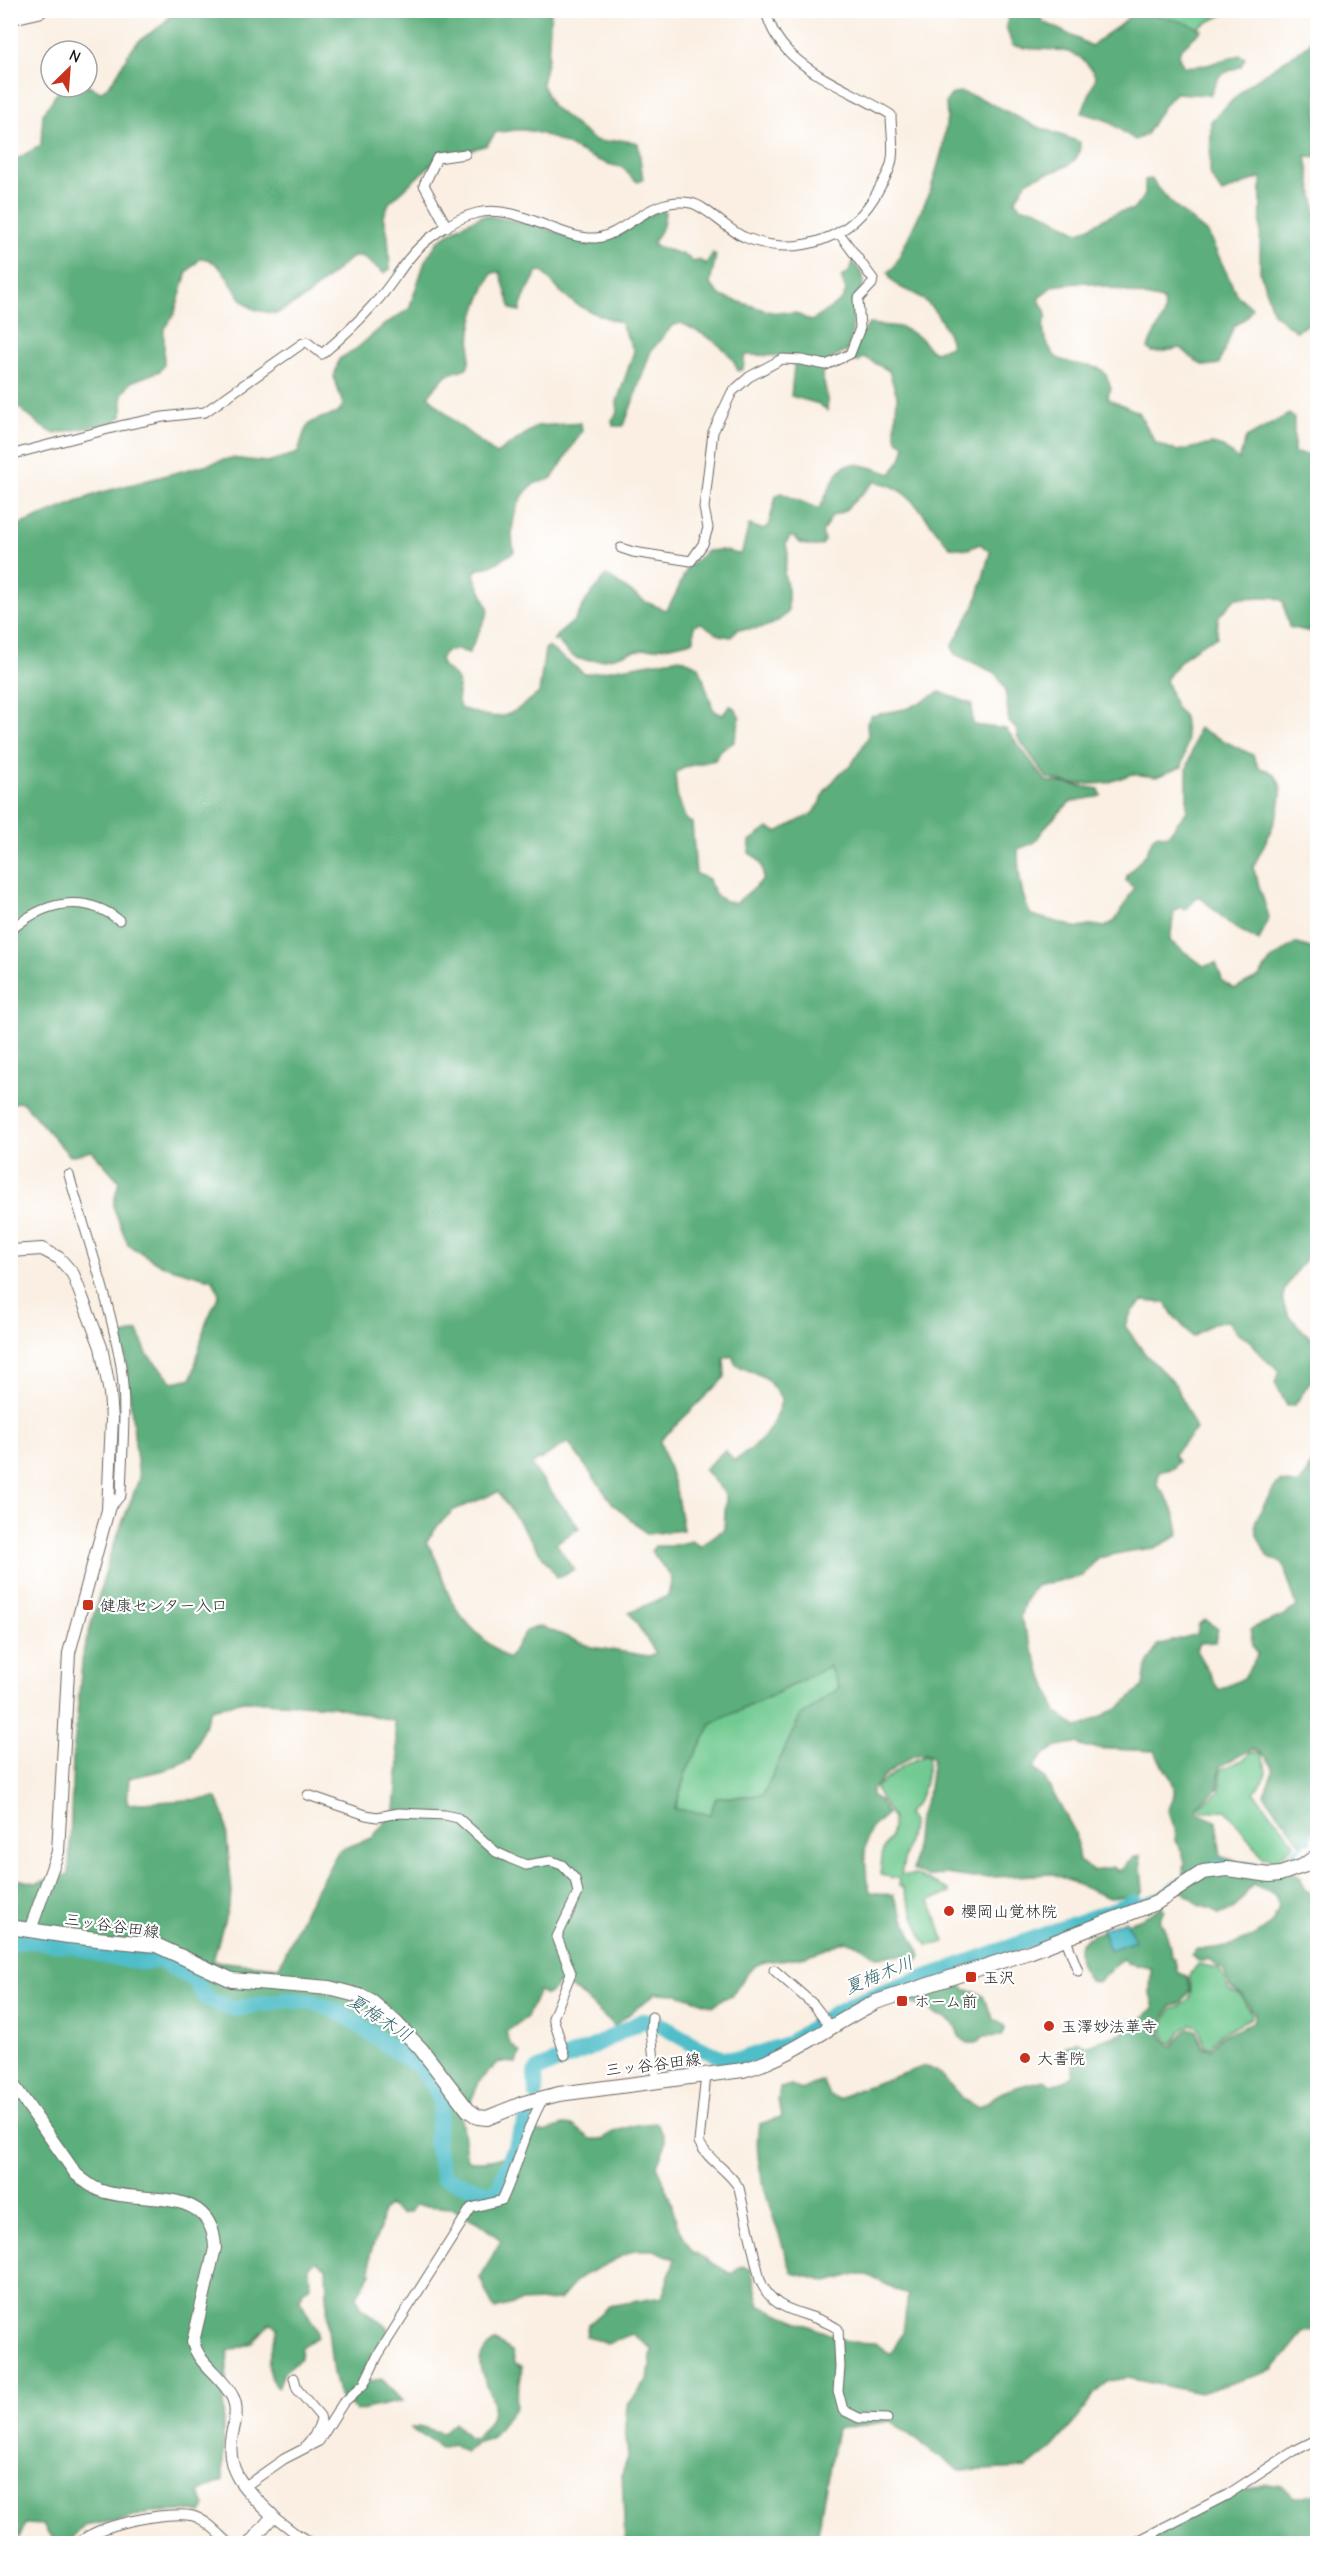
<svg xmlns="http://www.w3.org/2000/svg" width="1328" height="2554" viewBox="0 0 1328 2554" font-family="'Comic Neue','Klee One',sans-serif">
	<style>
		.green { fill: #71ca91; stroke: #467356; stroke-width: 1.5 }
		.forest { fill: #5cae7b; stroke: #3c654c; stroke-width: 1.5; fill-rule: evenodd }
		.water { fill: #50bec9; stroke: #366d72; stroke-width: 1.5 }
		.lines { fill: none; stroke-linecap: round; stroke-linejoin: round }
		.stream { stroke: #50bec9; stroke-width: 3 }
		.river { stroke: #50bec9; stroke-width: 16 }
		.minor-casing { stroke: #6a6661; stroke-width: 11 }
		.tertiary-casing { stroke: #6a6661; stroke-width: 14 }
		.secondary-casing { stroke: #6a6661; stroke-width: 16 }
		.trunk-casing { stroke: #6a6661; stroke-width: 17 }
		.minor { stroke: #fff; stroke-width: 9 }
		.tertiary { stroke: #fff; stroke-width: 12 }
		.secondary { stroke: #fff; stroke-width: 14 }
		.trunk { stroke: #fff; stroke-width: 15 }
		.poi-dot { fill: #c8321e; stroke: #fff; stroke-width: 2 }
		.labels { text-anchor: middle; stroke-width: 4.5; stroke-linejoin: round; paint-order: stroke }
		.poi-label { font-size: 16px; fill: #1c1c1c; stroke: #fff; text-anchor: start }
		.street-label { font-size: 16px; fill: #1c1c1c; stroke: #fff }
		.water-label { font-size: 18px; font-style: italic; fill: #33656a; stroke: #fff }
	</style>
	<rect width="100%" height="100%" fill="#fff"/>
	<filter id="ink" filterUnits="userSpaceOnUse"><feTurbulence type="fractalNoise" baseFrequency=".0167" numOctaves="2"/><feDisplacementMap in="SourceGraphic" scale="12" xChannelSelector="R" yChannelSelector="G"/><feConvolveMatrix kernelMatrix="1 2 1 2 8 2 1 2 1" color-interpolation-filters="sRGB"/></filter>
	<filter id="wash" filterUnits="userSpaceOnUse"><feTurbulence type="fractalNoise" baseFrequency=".008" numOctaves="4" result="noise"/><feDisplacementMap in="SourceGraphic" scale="24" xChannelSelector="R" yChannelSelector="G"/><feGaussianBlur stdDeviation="1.35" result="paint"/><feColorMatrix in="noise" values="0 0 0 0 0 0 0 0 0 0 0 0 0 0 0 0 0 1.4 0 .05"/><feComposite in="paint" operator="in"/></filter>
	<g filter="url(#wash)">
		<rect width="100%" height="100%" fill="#faefe2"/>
		<path class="green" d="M1127,11H1230L1197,28L1134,14Z
			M829,1666L839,1688L800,1717L763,1795L716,1798L710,1814L675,1810L686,1772L712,1723L771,1696Z
			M1250,1752L1261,1753C1269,1773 1268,1775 1254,1792L1295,1844L1273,1862L1268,1857L1264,1858L1226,1810L1202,1812L1198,1807L1220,1792L1221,1769L1245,1759Z
			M926,1755L929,1758C925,1782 925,1798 907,1813L912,1822L901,1875H916L949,1890L950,1893L930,1900L945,1942L928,1946L924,1941L903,1887L899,1886V1879L880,1875L883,1849L890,1838L893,1819L875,1788L903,1766Z
			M1198,1964L1219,1968L1229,1990L1239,1994L1252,2014L1251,2018L1221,2033L1210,2047L1205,2046L1198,2027L1191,2024L1180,2032L1173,2043L1167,2041C1160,2028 1165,2018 1173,2008C1193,2005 1192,1993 1190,1975Z"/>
		<path class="forest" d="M551,10L548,58L542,84L552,106L594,140L604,142L620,140L638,143L643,180L638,182L633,179L622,167C587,162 560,134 524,130C515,129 505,132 496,132L487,145L436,160L389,203L384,216L388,236L390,269L384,273L361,256L351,258L305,298L276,314C269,312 258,312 252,308C231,296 227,260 201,258L187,272L174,315L164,329V365L160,371L131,382L122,394V416L114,422L55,434L42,427L11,401L10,163L41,145L43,114L61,87H87V84L100,92C120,81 122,57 137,43C150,31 166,27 172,11Z
			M1010,11H1040L1042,21L1092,46C1104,33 1120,29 1131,14C1153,13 1182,20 1202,30L1180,50L1179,58L1184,67L1207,65L1240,55L1245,58L1241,66L1220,75L1210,95L1175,93L1162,108L1146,135L1135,140L1106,120L1082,113L1096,77C1075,37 1044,56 1012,45L1006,26Z
			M1317,33V157L1306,156L1317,217V319L1296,331L1273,313L1260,272L1261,177L1222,193L1210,175L1211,121L1249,84L1307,46Z
			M960,92L982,99L1033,125L1080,142C1082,172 1045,170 1028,181C1023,185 1019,195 1015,201L1022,208C1041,206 1060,225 1079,232C1098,225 1113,209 1133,210L1145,195V180L1151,179L1172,204L1208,234L1237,295L1252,308L1246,318L1234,326L1219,364C1200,370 1195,360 1181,348C1171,349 1162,353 1152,352L1148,349C1151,331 1172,317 1162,300L1085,282L1053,286L1039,297C1039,304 1045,307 1046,314C1047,324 1046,314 1044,323C1041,334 1050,351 1057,358C1063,360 1070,363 1076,364C1099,369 1104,363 1111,389L1108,395L1109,399L1138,412L1156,443L1177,451L1212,444L1223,447L1239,460L1246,438L1289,414L1294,418V453L1317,456V633L1289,627L1283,601L1273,597L1236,598L1218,617L1217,637C1193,647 1180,659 1166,680L1175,706L1184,717L1187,742L1182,767L1156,777L1132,774L1107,783L1092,784H1071L1047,778L1018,738L1016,729L1009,722L1005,688L995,673L955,654L952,646L976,603L990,552L980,544L968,549L950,547C927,523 911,484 874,482L844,511L832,516L822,533L825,540L822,545C813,548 799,545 794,537H790L786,543L788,554L784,573L788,590V612C774,628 757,630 737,629L731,637L719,635L701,623L694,625V640C676,647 659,647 639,650C620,654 600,664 579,659C570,657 564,648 558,641H553L557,635L575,620L586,601L606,575L646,602L665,610C677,598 680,581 688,567C692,561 701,558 706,551L721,550L739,554L742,552L749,525L762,529L768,527L776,496L781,493L819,509C843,462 838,455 891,474L901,459L905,445L897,440L895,430L897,396L889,371L864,357L858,362L851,360L860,336L869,324L901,327L921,338L928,348L935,352L951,346C948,329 936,309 921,298C910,289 892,289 888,272L894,267L930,192L942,151L947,118L946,102L951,95Z
			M659,210L665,212L663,226L653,242L656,246L687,256L692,262L699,260L706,264L713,253L716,255L710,284L721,296L771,312L795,313L811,321L842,300L846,291L841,277L849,272L853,262L863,275L864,285L854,297L852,333L848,350C802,373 832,375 827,411L819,404L791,396L794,366L790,356L745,355L743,369L738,371C731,347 702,333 681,323L672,326L651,351L625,423L623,426H613L612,420L618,412L617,402L634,351L620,322C581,310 568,303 542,271L537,272C531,286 522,296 520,311L511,309L500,272L492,273C483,292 474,310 471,331C469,345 473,355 467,368L446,375L428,396L455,422L496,454L537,426L581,423L582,431C577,438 555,475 552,478C547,482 539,481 534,484C514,500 509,528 514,552L491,566L476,570L474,575L489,610L469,653L456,649L445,652L440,659L443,667C470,685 452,688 460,708C503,722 504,720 539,693L545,649L548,647L585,674L680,658L699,666L713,709L718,713L723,714L730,706L735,708L740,718L734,742L720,750L715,760L684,767L675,774L677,795L686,820L692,823L696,874L709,879C713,896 720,901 736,903L763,880C763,866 762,860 749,853L750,841L768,828L777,832L812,814L820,804L825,791L841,772L850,767L860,751L868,737L867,723L871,716L909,708L940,692L972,704V719L974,725L1006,729L1046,781L1099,789L1101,796L1070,802L1047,825L1034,843L1018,849C1018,871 1020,895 1031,915L1079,928L1093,925L1105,927L1115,921L1134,888L1126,881L1127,875L1146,854L1153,837L1158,834L1167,836L1187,811V769L1198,728L1253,755L1259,768C1306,776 1265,842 1253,867L1269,917L1259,941L1232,926L1199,896L1185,910L1180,907L1174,912L1170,941L1204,966L1216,963L1223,982L1235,989L1259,977L1270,961L1295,943L1317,950V1252L1314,1249L1311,1251C1275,1300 1270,1300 1317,1344V1372L1295,1405L1287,1406L1275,1383L1280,1371L1263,1358L1251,1341L1239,1335L1228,1321L1213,1323L1193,1337L1173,1315L1166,1303L1143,1301L1132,1311L1125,1326L1146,1355L1175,1384L1196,1429L1174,1454L1178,1462L1173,1468L1159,1472L1157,1486C1170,1498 1178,1517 1179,1535L1155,1548L1130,1551L1098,1558L1082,1576L1035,1586L1025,1601L1020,1617L1057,1713L1079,1728L1121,1706L1143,1686L1146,1667L1158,1645L1197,1634L1199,1624L1206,1620L1218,1629L1215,1642L1199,1643L1196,1650L1219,1690L1244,1678L1258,1654L1253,1646L1250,1629L1282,1616L1297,1607L1283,1564L1267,1556C1263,1547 1255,1535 1255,1525C1254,1520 1275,1485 1280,1481L1297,1485L1306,1476L1317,1446L1318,1796C1317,1812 1311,1826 1311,1842L1301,1844L1264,1794L1273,1771C1268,1759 1265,1752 1252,1749L1220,1766L1218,1789L1196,1807L1199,1814L1216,1821L1221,1857L1249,1864L1260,1871L1293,1873L1301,1878L1304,1890L1317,1896V2331L1304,2332L1273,2370L1200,2393L1127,2378L1109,2381L1095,2393L1079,2417L1052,2448L1027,2468L960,2471L890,2421L837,2429L815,2543H625L622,2474L628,2457L625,2427L627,2406L648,2380L652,2349L632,2334L607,2344L586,2336L588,2324L609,2306L662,2297L675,2259L654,2250H634L579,2278L560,2300L521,2302L494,2309L480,2278L501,2240L477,2222L451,2208L415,2205L410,2212L401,2214L388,2206L383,2211L380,2228L370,2254L371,2273L357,2295L361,2308L388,2327L389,2334L362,2374L370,2382L381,2378L402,2401L356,2411L339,2396L333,2374L328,2329L326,2267L316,2261L309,2267L310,2286L303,2292L300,2300L317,2330V2337L302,2347L301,2358L284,2372L278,2388C260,2373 272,2346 278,2328L271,2322L252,2343L228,2351L223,2422V2480L200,2492L205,2507L201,2514L187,2511L148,2512L131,2518L84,2526L68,2543C53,2543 49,2537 43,2525L26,2524L18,2540L21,2543H11V1878L36,1883L69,1874L73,1757L83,1653L110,1555L139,1479L126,1363L120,1336L138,1331L147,1354L173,1382L192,1378L205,1325L219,1294L213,1280L161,1265L128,1245L113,1206L119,1181L92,1151L70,1156L22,1102L11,1103V528L99,493L231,458L267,462L298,453C307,421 306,422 338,413L343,405L334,377L339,359L356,349L385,324L409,309L425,261L438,241L464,224L484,215L532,224L575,238L587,244L610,238ZM732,1356L736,1365L766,1378L782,1399C772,1432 762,1443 734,1461L725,1450L704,1469L726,1495L724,1529L700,1546L692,1541L670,1546H655L651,1551L672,1578L668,1596L629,1612L656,1653L649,1656L592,1647L540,1626L526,1631L508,1659C485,1642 459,1620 448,1593C440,1573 440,1562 426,1542L439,1524L454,1510L498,1492L557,1577L574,1570L556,1543L579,1528L531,1465L568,1442L613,1504L647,1534L683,1530L676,1490L660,1441L725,1377L724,1358ZM829,1666L839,1688L800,1717L763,1795L716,1798L710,1814L675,1809L686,1772L712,1723L771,1696ZM244,1701L334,1706L394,1721L399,1762L395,1810L372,1838L339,1850L307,1906L279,1967L213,1961L232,1893L225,1818L217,1798L127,1804L129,1778L169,1769L191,1758L211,1709ZM1077,1743L1086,1748L1155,1751C1165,1777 1184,1780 1168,1811L1176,1831L1175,1841L1182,1851L1185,1863L1180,1889L1198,1905L1211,1909L1218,1914C1240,1910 1240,1900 1252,1885L1274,1894L1279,1906C1277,1911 1275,1919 1271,1923C1252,1942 1222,1949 1197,1949L1191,1955L1197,1961L1208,1959L1223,1969L1230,1987L1240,1993L1255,2014L1253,2022L1222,2035L1211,2049L1203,2047L1196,2030L1189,2028L1182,2034L1173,2046C1154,2038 1162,2018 1172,2005L1182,2003L1190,1990L1188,1977L1177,1971L1175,1960L1171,1957C1170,1945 1167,1930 1159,1921L1164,1909L1161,1905C1136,1935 1047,1921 1089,1980L1097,1982C1107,1976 1113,1964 1123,1960L1126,1963L1151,1968L1150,1993L1154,2008L1140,2020L1131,2019L1125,2024L1124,2033L1085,2046L1078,2041L1062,2048V2053L1067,2051L1073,2061V2075L1065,2081L1051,2085L1045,2080C1031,2083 1016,2086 1003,2092C994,2096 987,2103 978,2108L961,2097L941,2074L925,2066L851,2092L839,2099L829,2095L822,2080L801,2090L791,2085L780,2088L778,2100L781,2117L759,2124C750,2168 779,2230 792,2273L828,2282L853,2275H867L908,2295L903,2332L891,2354L875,2343L849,2342L760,2306L751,2269L742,2266L731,2274L692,2251L677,2224L669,2196L657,2165C665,2146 670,2141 656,2123L635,2125L611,2133L603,2139H591L574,2126L563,2125L545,2132L532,2131C523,2155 490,2164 467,2160L460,2111L471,2101L480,2080L499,2062L517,2063L520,2053L510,2043L506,2032L527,2017L539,1991L546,1995L555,1989L558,1983L578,1992L614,2026L656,1993L678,1994L713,2006L722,1999L732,1996C758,1954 756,1965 801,1957C816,1954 831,1946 846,1941L862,1947L876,1957L902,1955L916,1963L921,1955L893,1895L870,1892C866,1871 860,1845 873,1826C877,1822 883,1819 887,1814L880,1801L872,1795V1789C884,1777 917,1743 933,1758L928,1795L918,1819L913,1870L929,1877L946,1874L973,1878L1053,1874L1109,1898L1122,1897L1128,1901L1138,1896L1143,1890L1140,1855L1133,1858L1120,1871L1113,1867L1094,1871L1079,1861L1075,1832L1045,1779L1034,1767C1042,1751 1061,1744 1077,1743Z
			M956,1981L966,1990L975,1991L983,1996L994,2019L1004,2026V2030L1001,2036L983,2037L978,2043H967L959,2036L955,2025L946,2018L935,2014L927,2007L914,2005L909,2001L912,1995L942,1988Z
			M495,2341L512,2351L515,2363L521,2366C524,2380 514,2392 516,2406L491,2438L475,2443L465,2452L453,2444L441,2448C436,2445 433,2440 429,2438C422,2434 417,2435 411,2428L419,2426L442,2433L454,2422L468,2437L475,2438C481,2432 490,2423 492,2414C500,2386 459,2366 495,2341Z
			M1267,2484L1282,2486L1294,2498L1317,2493V2543L1138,2544L1227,2495Z"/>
		<path class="water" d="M1126,1920L1135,1941L1110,1950L1102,1929Z"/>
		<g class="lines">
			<path class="stream" d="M1135,1902L1159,1893L1197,1867L1219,1861L1272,1865L1281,1861L1305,1844L1318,1824"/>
			<path class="river" d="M10,1942L33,1941L71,1946L113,1958L145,1962L159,1960L193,1979L208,2000L234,2009L286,2000L313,2002L345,2015L399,2054L417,2064L433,2084L441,2101L436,2144L443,2177L486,2192L495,2193L498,2189L528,2115
				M536,2093L535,2073L539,2069L588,2049L642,2021L655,2022L698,2047L723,2058L741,2059L790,2043L833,2014L857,2002L1135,1902"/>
		</g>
	</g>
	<g filter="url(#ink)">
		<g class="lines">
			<defs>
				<path id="minor" d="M447,227L424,185L437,158L465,154
					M10,455L120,426L163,417L205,412L303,343L307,342L322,354C340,339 358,322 374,304C387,291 396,275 407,261C423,240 452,219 477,213C518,203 559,240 596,238C626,235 650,195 691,203C706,206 726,229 744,237C797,259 853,239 879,189C883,181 889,173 891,164C895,150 891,130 891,115C848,87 777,68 766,10
					M621,548L633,552L691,561L703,544L708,528L704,508L713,432L732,392L749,377L782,359L801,360L826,365L850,354L860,328L858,299L872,284L873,279L839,233
					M10,931C43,902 83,892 119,920
					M69,1175C87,1238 110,1302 121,1366C127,1408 122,1453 121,1495L108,1510
					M308,1795L366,1815L377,1817L399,1813L445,1815L458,1818L496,1852L509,1858L526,1865L551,1861L562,1865L575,1879L578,1893L557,1937L571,1973L553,2018L565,2055
					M1065,1937L1078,1971
					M774,1970L814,2005L831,2027
					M652,2017L651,2030L656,2081
					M706,2075L699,2142C708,2161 729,2170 739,2188L760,2280C775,2317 808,2309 838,2329L840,2367L838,2391L843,2410L859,2418L887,2419
					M294,2378L297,2389L320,2416L321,2421L314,2436L306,2445
					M244,2487L284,2459L319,2441L343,2403L364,2384L378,2355L471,2208L502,2200C518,2167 525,2129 544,2097
					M273,2516L295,2533L313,2544
					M78,2544C94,2525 169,2510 193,2516C207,2520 219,2534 230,2544
					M1132,2544L1227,2495L1294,2451L1318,2439"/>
				<path id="tertiary" d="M10,1251L42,1249L59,1258L73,1274L101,1347L110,1393L112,1419L108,1510L69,1653L58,1852L30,1930
					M10,2080L76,2174C83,2180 90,2186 99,2190C141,2206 213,2183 215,2248L193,2342C199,2366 223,2376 233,2398C238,2409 235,2422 232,2434C224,2474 247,2490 273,2516L249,2544"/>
				<path id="secondary" d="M10,1927L68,1936L156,1945L232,1980L329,1988L360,1996L373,2003L396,2023L421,2049L468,2110L478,2117L487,2118L524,2103L559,2094L743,2070C792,2057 831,2024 876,2002L1029,1952L1156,1903L1203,1872L1227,1869L1270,1875L1280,1874L1303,1866L1318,1855"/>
				<path id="trunk" d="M10,17L40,10"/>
			</defs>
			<use href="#minor" class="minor-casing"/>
			<use href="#tertiary" class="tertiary-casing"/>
			<use href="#secondary" class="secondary-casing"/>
			<use href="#trunk" class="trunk-casing"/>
			<use href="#minor" class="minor"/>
			<use href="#tertiary" class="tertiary"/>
			<use href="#secondary" class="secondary"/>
			<use href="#trunk" class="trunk"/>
		</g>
	</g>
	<g class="poi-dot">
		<rect x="82" y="1599" width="12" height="12" rx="3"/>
		<circle cx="949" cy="1911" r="6"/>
		<rect x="965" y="1971" width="12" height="12" rx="3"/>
		<rect x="896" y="1995" width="12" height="12" rx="3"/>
		<circle cx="1049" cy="2026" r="6"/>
		<circle cx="1025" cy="2058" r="6"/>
	</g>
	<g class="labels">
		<g class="poi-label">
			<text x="100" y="1611">健康センター入口</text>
			<text x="961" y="1917">櫻岡山覚林院</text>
			<text x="983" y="1983">玉沢</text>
			<text x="914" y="2007">ホーム前</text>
			<text x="1061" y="2032">玉澤妙法華寺</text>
			<text x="1037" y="2064">大書院</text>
		</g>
		<g class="street-label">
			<text transform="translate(112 1925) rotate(8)" y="6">三ッ谷谷田線</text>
			<text transform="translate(653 2064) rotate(-7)" y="6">三ッ谷谷田線</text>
		</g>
		<g class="water-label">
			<text transform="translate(879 1975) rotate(-22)" y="6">夏梅木川</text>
			<text transform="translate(380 2018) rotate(33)" y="6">夏梅木川</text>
		</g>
	</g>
	<rect width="1328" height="2554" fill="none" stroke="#fff" stroke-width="36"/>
	<g transform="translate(69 69) rotate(25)"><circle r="28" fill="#ffffff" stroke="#a4a4a4" stroke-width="1.5"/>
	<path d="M0-4.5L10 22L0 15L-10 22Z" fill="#c8321e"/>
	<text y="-9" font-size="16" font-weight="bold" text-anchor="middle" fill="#1c1c1c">N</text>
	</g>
</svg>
